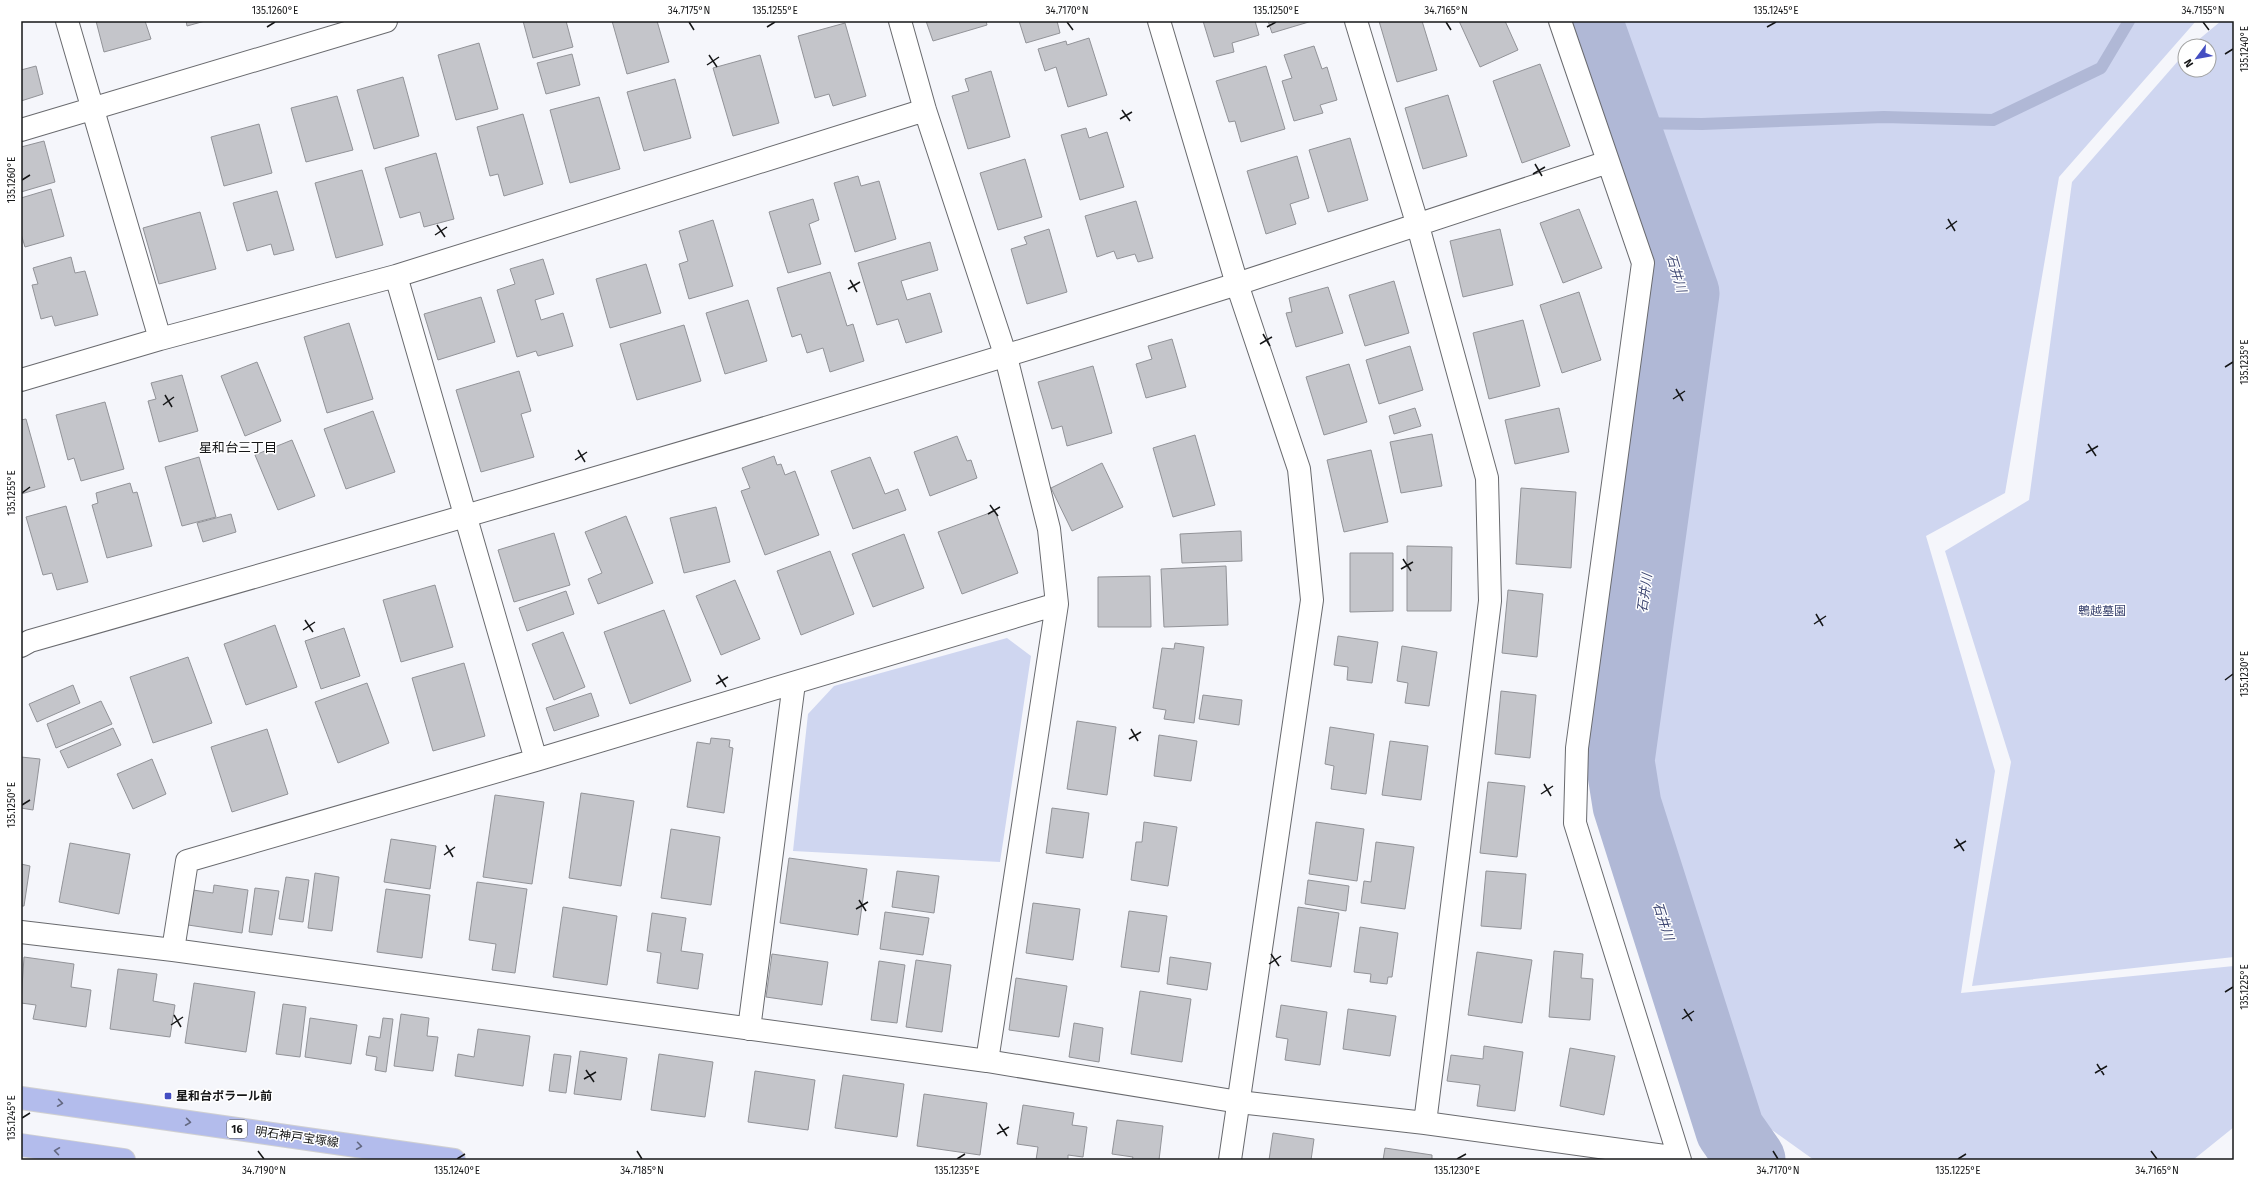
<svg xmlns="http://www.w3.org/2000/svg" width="2255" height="1181" viewBox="0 0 2255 1181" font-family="'Fira Sans','Noto Sans JP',sans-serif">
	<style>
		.green { fill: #cfd6f0 }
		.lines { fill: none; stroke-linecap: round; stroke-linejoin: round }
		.stream { stroke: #b0b8d6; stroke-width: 12 }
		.river { stroke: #b0b8d6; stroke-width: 69 }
		.building { fill: #c4c5ca; stroke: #929398 }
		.street-casing { stroke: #696a6e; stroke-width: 24 }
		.secondary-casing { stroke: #696a6e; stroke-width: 24 }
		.primary-casing { stroke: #d0d0d1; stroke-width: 24 }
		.street { stroke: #fff; stroke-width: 22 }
		.secondary { stroke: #fff; stroke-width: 22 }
		.primary { stroke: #b3bcec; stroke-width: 22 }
		.oneway { stroke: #646982 }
		.ticks { fill: none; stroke: #151617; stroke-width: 1.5 }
		.poi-dot { fill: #444ec2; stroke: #fff; stroke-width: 1.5 }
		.labels { text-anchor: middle; stroke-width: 3; stroke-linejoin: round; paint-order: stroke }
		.shield { fill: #fff; stroke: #5b5c5d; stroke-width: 1 }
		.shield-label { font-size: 11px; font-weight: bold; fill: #151617 }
		.park-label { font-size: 12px; fill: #3a436e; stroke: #fff }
		.poi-label { font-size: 12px; font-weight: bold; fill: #151617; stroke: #fff; text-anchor: start }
		.street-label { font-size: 12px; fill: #151617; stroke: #fff }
		.water-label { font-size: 13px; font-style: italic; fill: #3f4873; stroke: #fff }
		.neighbourhood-label { font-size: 13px; fill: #151617; stroke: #fff }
		.neatline { fill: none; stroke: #151617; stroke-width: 1.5 }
		.ticks-label { font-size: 10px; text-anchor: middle; fill: #151617 }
	</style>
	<rect width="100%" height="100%" fill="#f5f6fb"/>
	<path class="green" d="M1608,21H2196L2059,177L2005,493L1926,536L1995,771L1961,993L2234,966V1127L2193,1160H1814L1758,1120L1630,779L1693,289Z
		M2221,21H2234V957L1972,986L2011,762L1945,551L2029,500L2072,182L2185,53V70H2209V46H2191Z
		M1007,638L1031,656L1000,862L793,851L808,714L834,686Z"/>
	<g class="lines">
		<path class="stream" d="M1624,123L1702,124L1884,117L1993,120L2101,68L2129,21"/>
		<path class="river" d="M1588,21L1685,293L1620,761L1627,805L1730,1130L1751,1160"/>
	</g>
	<path class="building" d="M96,21H145L151,39L104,52Z
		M186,21H205L187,26Z
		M523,21H566L573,47L533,58Z
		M612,21H657L669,62L627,74Z
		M926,21H986L987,25L933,41Z
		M1019,21H1057L1060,33L1026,43Z
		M1203,21H1255L1259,35L1232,43L1234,52L1214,57Z
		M1268,21H1312L1272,33Z
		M1379,21H1422L1437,70L1397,82Z
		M1459,21H1505L1518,50L1480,67Z
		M845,23L866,96L833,106L829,94L815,98L798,36Z
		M1089,38L1107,95L1068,107L1056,67L1045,71L1038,49L1066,41L1067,45Z
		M479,43L498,109L456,120L438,55Z
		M1314,46L1322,69L1327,67L1337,100L1320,105L1323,113L1294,121L1282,81L1292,78L1284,55Z
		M572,54L580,85L546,94L537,63Z
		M760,55L779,123L733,136L713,68Z
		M1540,64L1570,146L1522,163L1493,81Z
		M36,66L43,94L21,101V70Z
		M1266,66L1285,129L1241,142L1235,121L1229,122L1216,81Z
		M991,71L1010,137L968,149L952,96L969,91L965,79Z
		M403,77L419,136L374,149L357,90Z
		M675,79L691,138L644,151L627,92Z
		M1448,95L1467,156L1423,169L1405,108Z
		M337,96L353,150L306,162L291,108Z
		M599,97L620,169L570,183L550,110Z
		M523,114L543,184L504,196L498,174L490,176L477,127Z
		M259,124L272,173L224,186L211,137Z
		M1086,128L1089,138L1107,132L1124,187L1080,200L1061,135Z
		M1350,138L1368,200L1328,212L1309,150Z
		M44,141L55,182L21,192V147Z
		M436,153L454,219L424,227L420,212L400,218L385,168Z
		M1297,156L1309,198L1290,204L1296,224L1266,234L1247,171Z
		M1025,159L1042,217L998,230L980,173Z
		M362,170L383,245L336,258L315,183Z
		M858,176L861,186L879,181L896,239L855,252L834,183Z
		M51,189L64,236L25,247L21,234V198Z
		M277,191L294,250L274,255L271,244L247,251L233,203Z
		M813,199L819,220L809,224L821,264L788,273L769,212Z
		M1136,201L1153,258L1138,262L1135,254L1117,259L1114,251L1097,257L1085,216Z
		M1579,209L1602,268L1563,283L1540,223Z
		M200,212L216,269L159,284L143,228Z
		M713,220L733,286L689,299L679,264L688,261L679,231Z
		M1049,229L1067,292L1027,304L1011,249L1027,244L1024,237Z
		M1500,229L1513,285L1463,297L1450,241Z
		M930,242L938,270L901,281L907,300L930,293L942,332L906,343L898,319L877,325L858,263Z
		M71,257L75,273L85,271L98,315L55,326L52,316L41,319L32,285L38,284L33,268Z
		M543,259L554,294L535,300L541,320L563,313L573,346L538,356L536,351L517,357L497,290L515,284L510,269Z
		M646,264L661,313L610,328L596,279Z
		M830,272L847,326L853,324L864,361L830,372L823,348L807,353L801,334L792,337L777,288Z
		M1394,281L1409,333L1365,346L1349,295Z
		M1328,287L1343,333L1296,347L1286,313L1292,312L1289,298Z
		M1579,292L1601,360L1562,373L1540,305Z
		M481,297L495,342L438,360L424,314Z
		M748,300L767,361L725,374L706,313Z
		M1523,320L1540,386L1489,399L1473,333Z
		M349,323L373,399L327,413L304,337Z
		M684,325L701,381L637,400L620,344Z
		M1172,339L1186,387L1146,398L1136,364L1152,359L1148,346Z
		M1410,346L1423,390L1379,404L1366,360Z
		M257,362L281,421L245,436L221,376Z
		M1349,364L1367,422L1324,435L1306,377Z
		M1093,366L1112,433L1067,446L1062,426L1052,429L1038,382Z
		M519,371L531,411L521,414L534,457L481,472L456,390Z
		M182,375L198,431L159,442L148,401L156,399L151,383Z
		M105,402L124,469L81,481L74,458L68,460L56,415Z
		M1415,408L1421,426L1394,434L1389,416Z
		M1559,408L1569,452L1515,464L1505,420Z
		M373,411L395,472L346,489L324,429Z
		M26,419L45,487L21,494V420Z
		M1432,434L1442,486L1401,493L1390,442Z
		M1195,435L1215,505L1173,517L1153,448Z
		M957,436L967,461L971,460L977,478L930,496L914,452Z
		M292,440L315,496L278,510L255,455Z
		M1371,450L1388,522L1344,532L1327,460Z
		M774,456L777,465L781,464L785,475L795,471L819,535L765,555L741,491L750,488L742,468Z
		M199,457L216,517L182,526L165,467Z
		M870,457L885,494L898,489L906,510L853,529L831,471Z
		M1102,463L1123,507L1072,531L1051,488Z
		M130,483L133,493L137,492L152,546L107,558L92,505L98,503L96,493Z
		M1521,488L1576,492L1571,568L1516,564Z
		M66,506L88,582L57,590L52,573L43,575L26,517Z
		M716,507L730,562L684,573L670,518Z
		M995,511L1018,573L962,594L938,532Z
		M231,514L236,532L203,542L197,523Z
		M626,516L653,583L598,604L588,579L602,573L585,532Z
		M1241,531L1242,561L1182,563L1180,534Z
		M554,533L570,585L514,602L498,550Z
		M904,534L924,588L873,607L852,554Z
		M1407,546L1452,547L1451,611H1407Z
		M830,551L854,614L801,635L777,571Z
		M1350,553H1393V611L1350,612Z
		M1226,566L1228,625L1164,627L1161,569Z
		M1150,576L1151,627H1098V577Z
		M735,580L760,639L721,655L696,596Z
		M435,585L453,647L401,662L383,600Z
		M1508,590L1543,594L1537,657L1502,653Z
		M566,591L574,614L527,631L519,608Z
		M664,610L691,681L630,704L604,632Z
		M275,625L297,687L246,705L224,644Z
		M344,628L360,676L321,689L305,641Z
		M563,632L585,687L554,700L532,644Z
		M1338,636L1378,642L1372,683L1347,680L1348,667L1334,665Z
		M1175,643L1204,647L1194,723L1164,719L1166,710L1153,708L1162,648L1174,649Z
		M1402,646L1437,652L1429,706L1405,703L1408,683L1397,681Z
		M188,657L212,723L153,743L130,677Z
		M464,663L485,736L433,751L412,678Z
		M367,683L389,743L338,763L315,702Z
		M73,685L80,703L37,722L29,704Z
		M1501,691L1536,695L1530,758L1495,754Z
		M591,693L599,716L554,731L546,708Z
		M1203,695L1242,700L1239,725L1199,719Z
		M101,701L112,724L56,748L47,724Z
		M1077,721L1116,727L1107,795L1067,789Z
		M1330,727L1374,734L1366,794L1331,789L1334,766L1325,764Z
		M113,728L121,745L68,768L60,751Z
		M267,729L288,794L232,812L211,747Z
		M1159,735L1197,741L1191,781L1154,776Z
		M711,738L730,740L729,747L733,748L724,813L687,807L697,742L710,744Z
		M1390,741L1428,746L1421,800L1382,795Z
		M21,757L40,759L33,810L21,808Z
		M152,759L166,794L133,809L117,774Z
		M1488,782L1525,786L1517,857L1480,853Z
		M581,793L634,801L621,886L569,878Z
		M495,795L544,802L532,884L483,877Z
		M1052,808L1089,813L1083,858L1046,853Z
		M1144,822L1177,827L1168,886L1131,880L1136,842H1142Z
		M1316,822L1364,829L1357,881L1309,874Z
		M671,829L720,837L711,905L661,898Z
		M391,839L436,846L430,889L384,882Z
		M1376,842L1414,847L1405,909L1361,903L1364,881L1371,882Z
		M70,843L130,854L119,914L59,902Z
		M789,858L867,869L858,935L780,923Z
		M21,864L30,866L24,906H21Z
		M897,871L939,876L934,913L892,907Z
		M1486,871L1526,874L1521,929L1481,926Z
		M315,873L339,877L332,931L308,928Z
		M286,877L309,880L303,922L279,919Z
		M1308,880L1349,886L1346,911L1305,904Z
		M477,882L527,889L515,973L492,970L496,944L469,940Z
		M214,885L248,890L242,933L188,925L193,890L213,893Z
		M255,888L279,891L272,935L249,932Z
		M386,889L430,895L422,958L377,952Z
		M1033,903L1080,909L1073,960L1026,953Z
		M563,907L617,916L607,985L553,977Z
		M1298,907L1339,913L1331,967L1291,961Z
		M1129,911L1167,916L1159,972L1121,967Z
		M885,912L929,918L923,955L880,949Z
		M652,913L686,918L681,951L703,954L698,989L657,983L661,953L647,951Z
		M1360,927L1398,933L1392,977H1388L1387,984L1370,982L1371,974L1354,972Z
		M1554,951L1583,954L1581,978L1593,979L1590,1020L1549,1017Z
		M1477,952L1532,960L1522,1023L1468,1015Z
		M772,954L828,962L822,1005L766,997Z
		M24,957L74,964L71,987L91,990L86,1027L33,1019L36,1005L21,1003Z
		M1170,957L1211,963L1207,990L1167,984Z
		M916,960L951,965L942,1032L906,1027Z
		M879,961L905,965L897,1023L871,1020Z
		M118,969L157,974L153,1001L175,1005L170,1037L110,1029Z
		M1016,978L1067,986L1059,1037L1009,1030Z
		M194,983L255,992L246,1052L185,1043Z
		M1140,991L1191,999L1182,1062L1131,1054Z
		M283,1004L306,1007L300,1057L276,1054Z
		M1281,1005L1327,1012L1320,1065L1285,1060L1288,1039L1276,1037Z
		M1348,1009L1396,1016L1390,1056L1343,1049Z
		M401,1014L429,1018L427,1036L438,1037L433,1071L394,1066Z
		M310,1018L357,1025L351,1064L305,1057Z
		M383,1018L393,1019L386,1072L375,1070L377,1057L366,1055L369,1036L380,1038Z
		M1074,1023L1103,1028L1099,1062L1069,1057Z
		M478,1029L530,1036L523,1086L455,1076L458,1054L474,1057Z
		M1484,1046L1523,1052L1515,1111L1477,1106L1480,1085L1447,1081L1451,1055L1483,1059Z
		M1570,1048L1615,1056L1604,1115L1560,1106Z
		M580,1051L627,1058L621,1100L574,1094Z
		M554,1054L571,1056L566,1093L549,1091Z
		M659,1054L713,1062L705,1117L651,1110Z
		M755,1071L815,1080L808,1130L748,1122Z
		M843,1075L904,1084L897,1137L835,1128Z
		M924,1094L987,1103L980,1155L917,1146Z
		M1023,1105L1074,1113L1072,1125L1087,1127L1083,1157L1068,1155V1160H1036L1038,1147L1017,1144Z
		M1117,1120L1163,1126L1159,1160H1132L1133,1157L1112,1154Z
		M1273,1133L1314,1139L1311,1160H1269Z
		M1385,1148L1432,1155V1160H1383Z"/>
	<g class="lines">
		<defs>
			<path id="street" d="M67,21L160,339
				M900,21L925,110L1006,357L1049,529L1057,604L987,1061
				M1356,21L1418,226L1487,478L1490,601L1425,1123
				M1560,21L1643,263L1577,748L1575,823L1680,1160
				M21,130L386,21
				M396,276L536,760
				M1237,284L1608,162
				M21,380L160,339L396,276L925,110
				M21,932L173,950L987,1061L1239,1102L1425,1123L1679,1158
				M173,950L187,861L536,760L1057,604
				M749,1029L794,683"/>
			<path id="secondary" d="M1159,21L1237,284L1299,469L1312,600L1230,1160
				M21,646L30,641C434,526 836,410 1237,284"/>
			<path id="primary" d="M21,1098L454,1160
				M21,1145L124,1160"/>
		</defs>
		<use href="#street" class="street-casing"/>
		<use href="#secondary" class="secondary-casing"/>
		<use href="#primary" class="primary-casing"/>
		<use href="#street" class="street"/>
		<use href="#secondary" class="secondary"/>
		<use href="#primary" class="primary"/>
	</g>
	<defs><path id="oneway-chevron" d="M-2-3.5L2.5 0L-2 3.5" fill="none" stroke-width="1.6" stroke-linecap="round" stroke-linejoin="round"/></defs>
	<g class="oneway">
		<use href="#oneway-chevron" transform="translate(60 1103) rotate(8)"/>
		<use href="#oneway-chevron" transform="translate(188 1122) rotate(8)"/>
		<use href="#oneway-chevron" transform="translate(359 1146) rotate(8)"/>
		<use href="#oneway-chevron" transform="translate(57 1151) rotate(-172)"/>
	</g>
	<path class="ticks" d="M689,22L694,30M1067,22L1073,30M1446,22L1451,30M2203,22L2209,30M267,27L275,22M767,27L775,22M1267,27L1276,22M1767,27L1776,22M2225,54L2233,49M709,55L717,67M707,65L719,57M1122,110L1130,121M1120,119L1132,112M1535,164L1542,176M1533,174L1545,167M22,180L30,175M1948,219L1955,231M437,225L445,237M1946,229L1957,221M435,235L447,227M850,280L857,292M848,289L860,282M1263,334L1270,346M1260,344L1272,337M2225,367L2233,362M1676,389L1683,401M165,395L172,407M1673,399L1685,391M163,405L174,397M2088,444L2096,456M578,450L585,462M2086,453L2098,446M575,460L587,452M22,493L30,487M990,505L998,516M988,514L1000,507M1403,559L1411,571M1401,569L1413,562M1816,614L1823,626M305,620L313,632M1814,624L1826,616M303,630L315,622M718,675L726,687M2225,680L2233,674M716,684L728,677M1131,729L1138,741M1129,739L1141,732M1544,784L1551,796M1541,794L1553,786M22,805L30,800M1956,839L1964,851M446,845L453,857M1954,848L1966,841M444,855L455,847M859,900L866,911M856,909L868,902M1271,954L1279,966M1269,964L1281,956M2225,992L2233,987M1684,1009L1692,1021M174,1015L181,1027M1682,1019L1694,1011M171,1025L183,1017M2097,1064L2104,1075M586,1070L594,1082M2095,1073L2107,1066M584,1079L596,1072M22,1118L30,1113M999,1124L1007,1136M997,1134L1009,1127M258,1151L264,1159M637,1151L642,1159M1773,1151L1778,1159M2151,1151L2157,1159M457,1159L465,1154M957,1159L965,1154M1457,1159L1466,1154M1958,1159L1966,1154"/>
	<rect class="poi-dot" x="164" y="1092" width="8" height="8" rx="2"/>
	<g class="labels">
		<rect class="shield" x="227" y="1120" width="20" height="18" rx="3"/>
		<g class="shield-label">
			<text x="237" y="1133">16</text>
		</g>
		<g class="park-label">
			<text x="2102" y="615">鵯越墓園</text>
		</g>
		<g class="poi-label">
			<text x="176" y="1100">星和台ポラール前</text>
		</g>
		<g class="street-label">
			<text transform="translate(297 1137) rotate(8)" y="4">明石神戸宝塚線</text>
		</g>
		<g class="water-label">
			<text transform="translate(1677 273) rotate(73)" y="5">石井川</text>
			<text transform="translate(1644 593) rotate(-82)" y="5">石井川</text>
			<text transform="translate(1664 921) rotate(72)" y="5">石井川</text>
		</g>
		<g class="neighbourhood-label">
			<text x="238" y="452">星和台三丁目</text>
		</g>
	</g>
	<rect width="2255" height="1181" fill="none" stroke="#ffffff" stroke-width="44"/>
	<g transform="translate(2197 58) rotate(238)"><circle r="19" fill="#ffffff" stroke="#a1a2a2"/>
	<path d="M0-3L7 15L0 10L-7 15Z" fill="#444ec2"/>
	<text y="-6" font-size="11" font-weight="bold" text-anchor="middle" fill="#151617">N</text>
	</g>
	<rect x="22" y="22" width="2211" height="1137" class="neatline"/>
	<g class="ticks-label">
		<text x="275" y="14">135.1260°E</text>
		<text x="689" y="14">34.7175°N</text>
		<text x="775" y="14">135.1255°E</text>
		<text x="1067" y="14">34.7170°N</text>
		<text x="1276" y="14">135.1250°E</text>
		<text x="1446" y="14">34.7165°N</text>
		<text x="1776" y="14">135.1245°E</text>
		<text x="2203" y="14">34.7155°N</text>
		<text transform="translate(2244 49) rotate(-90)" y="4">135.1240°E</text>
		<text transform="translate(11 180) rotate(-90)" y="4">135.1260°E</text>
		<text transform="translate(2244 362) rotate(-90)" y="4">135.1235°E</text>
		<text transform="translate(11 493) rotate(-90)" y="4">135.1255°E</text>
		<text transform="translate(2244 674) rotate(-90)" y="4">135.1230°E</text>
		<text transform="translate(11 805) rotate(-90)" y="4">135.1250°E</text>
		<text transform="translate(2244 987) rotate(-90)" y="4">135.1225°E</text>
		<text transform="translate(11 1118) rotate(-90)" y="4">135.1245°E</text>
		<text x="264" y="1174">34.7190°N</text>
		<text x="457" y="1174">135.1240°E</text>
		<text x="642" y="1174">34.7185°N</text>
		<text x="957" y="1174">135.1235°E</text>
		<text x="1457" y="1174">135.1230°E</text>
		<text x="1778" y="1174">34.7170°N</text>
		<text x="1958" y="1174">135.1225°E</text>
		<text x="2157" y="1174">34.7165°N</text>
	</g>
</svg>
